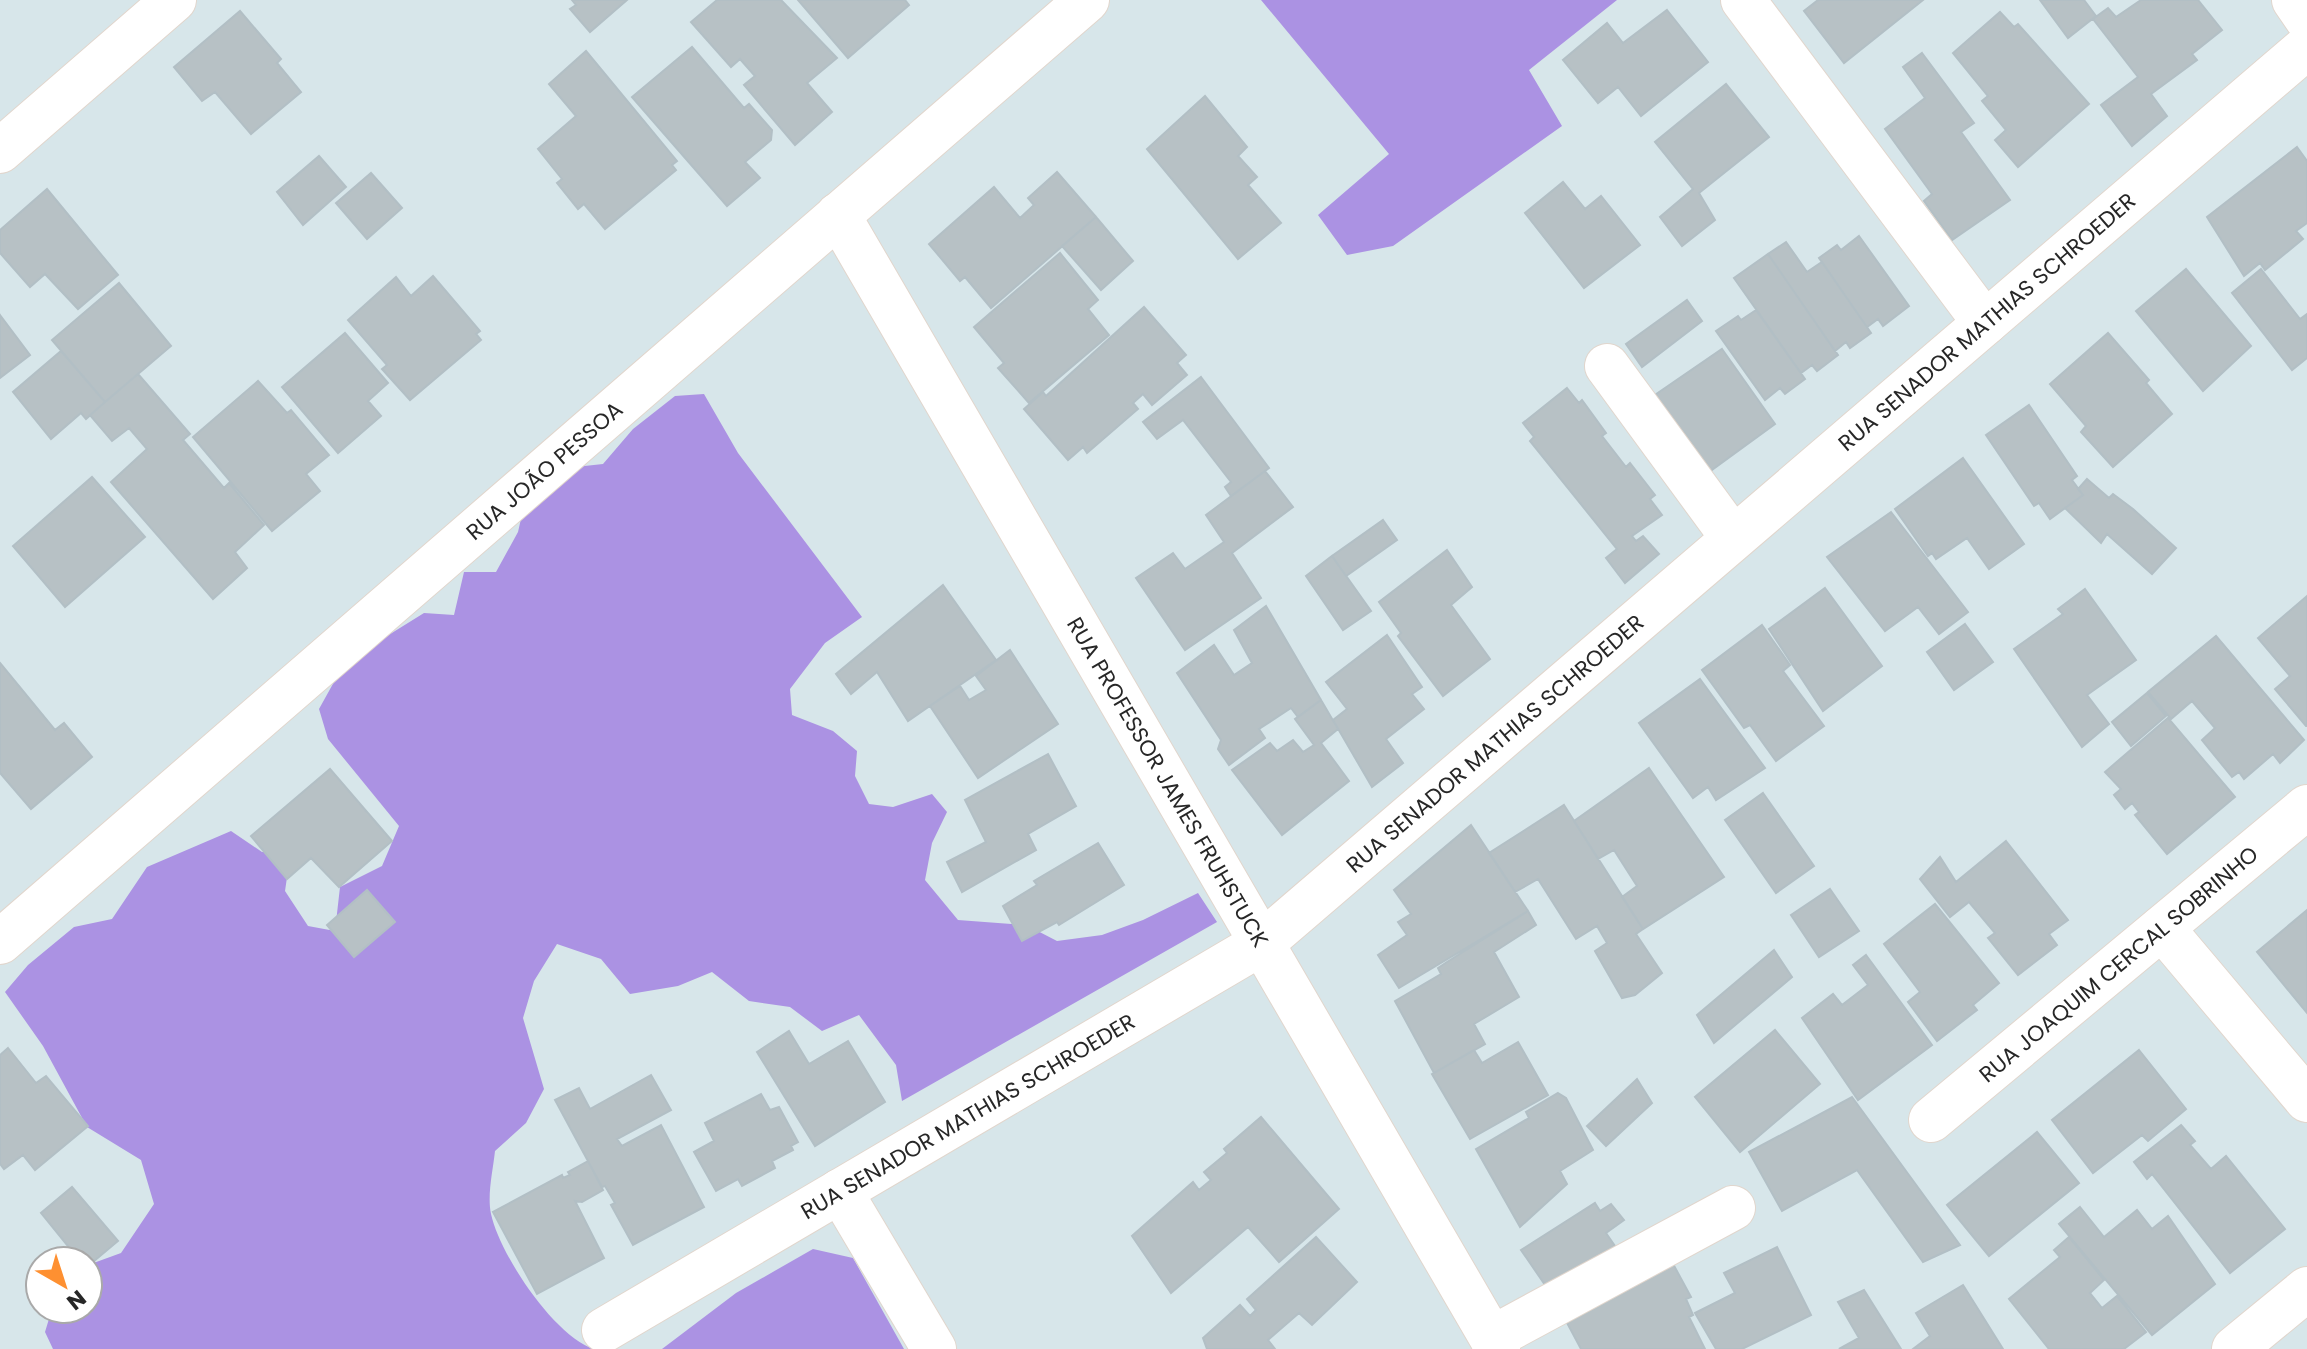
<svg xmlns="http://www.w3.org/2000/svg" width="2307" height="1349" viewBox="0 0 2307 1349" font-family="Poppins,sans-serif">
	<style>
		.green { fill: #ab92e3 }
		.building { fill: #b7c1c5; stroke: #b2bfc5; stroke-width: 2 }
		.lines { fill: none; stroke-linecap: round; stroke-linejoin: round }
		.minor-casing { stroke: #e1d6cd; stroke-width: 46 }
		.minor { stroke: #fff; stroke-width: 44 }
		.labels { text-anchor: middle; stroke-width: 6; stroke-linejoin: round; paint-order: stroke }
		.street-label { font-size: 22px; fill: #272727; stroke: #fff }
	</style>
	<rect width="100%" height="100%" fill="#d7e6ea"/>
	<path class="green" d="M1261,0H1617L1529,70L1562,126L1393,246L1347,255L1318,215L1389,154Z
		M704,394L738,453L862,617L825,643L790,689L792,715L833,731L857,751L855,776L869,804L893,807L932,794L947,812L932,843L925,880L958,920L1026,925L1057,941L1102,935L1143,920L1198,893L1217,922L902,1101L896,1065L859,1015L822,1031L790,1007L749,1001L712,972L678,986L630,994L601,959L557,944L534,981L523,1018L544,1089L526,1123L495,1151C493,1170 487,1195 491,1214C500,1255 554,1336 594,1349H53L45,1332L52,1309H88V1265L121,1253L154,1204L141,1160L87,1127L43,1046L5,992L28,965L74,927L112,919L147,867L231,831L262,852L291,850L285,891L308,926L335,931L340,887L382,866L399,826L328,739L319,709L334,682L387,636L424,613L454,615L464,572H496L518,532L528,488L557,469L603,464L633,429L675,396Z
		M813,1249L853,1258L904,1349H662L736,1293Z"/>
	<path class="building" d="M572,0H627L590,32L570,9L576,5Z
		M717,0H781L837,58L807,83L832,112L795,145L744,85L755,76L740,59L731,67L691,22Z
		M798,0H905L909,5L848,58Z
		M1818,0H1923L1844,63L1804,11Z
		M2040,0H2084L2096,16L2068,38Z
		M2141,0H2198L2222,30L2192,54L2197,60L2151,94L2167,116L2132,146L2101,105L2138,77L2093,19L2108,8L2116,17Z
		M1667,10L1708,62L1641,116L1618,87L1598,103L1563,60L1607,23L1623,43Z
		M240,11L281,59L277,63L301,92L251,134L215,92L202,101L174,67Z
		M2000,12L2014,27L2018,24L2089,104L2018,167L1995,140L2006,130L1982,101L1988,96L1953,53Z
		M692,47L744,108L749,104L772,130L771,140L745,162L760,178L727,206L632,97Z
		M586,51L677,161L672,165L676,170L605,229L584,204L578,209L557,183L562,179L538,149L576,116L549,84Z
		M1922,53L1974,123L1961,132L2010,200L1952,240L1924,201L1932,194L1885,129L1925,98L1903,67Z
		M1726,84L1769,137L1699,193L1715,220L1682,246L1660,217L1693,189L1655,142Z
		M1205,96L1247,147L1238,156L1257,177L1248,185L1281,223L1238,259L1147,149Z
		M2297,147L2307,161V223L2296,231L2303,239L2265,270L2260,263L2244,276L2207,217Z
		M319,156L346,187L303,225L277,192Z
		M1057,172L1096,217L991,308L965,277L960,281L929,244L994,187L1020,218L1034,205L1028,198Z
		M371,173L402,208L367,239L336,203Z
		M1563,182L1585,209L1601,196L1640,245L1584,288L1525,213Z
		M47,189L118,275L78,309L45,274L30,287L0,253V230Z
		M1096,217L1133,261L1101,290L1062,246Z
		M1859,236L1909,306L1883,326L1878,319L1867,327L1819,258L1837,245L1841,250Z
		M1786,242L1807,272L1822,262L1871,333L1850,348L1846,342L1835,351L1768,254Z
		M1060,253L1098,300L1088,309L1109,335L1029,403L998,368L1004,363L974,327Z
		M1768,254L1838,355L1817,371L1812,365L1801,373L1734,278Z
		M2186,269L2251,346L2203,391L2136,311Z
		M2261,269L2300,319L2307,314V358L2292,370L2232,293Z
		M433,276L480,331L476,334L481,340L410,400L382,369L387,365L348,320L396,277L411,296Z
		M119,283L171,346L105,402L52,340Z
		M1687,300L1702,321L1642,367L1626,344Z
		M1144,307L1186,355L1177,363L1187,375L1152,405L1143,394L1133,403L1138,409L1087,453L1083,447L1068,460L1024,409L1043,392L1046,396Z
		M1756,310L1805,379L1785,394L1780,388L1765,400L1716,331L1738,316L1741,320Z
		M0,315L30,355L0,378Z
		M345,333L388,383L368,401L381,416L338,453L282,387Z
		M2108,333L2149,380L2146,383L2172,414L2113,467L2081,432L2086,426L2050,384Z
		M1722,349L1775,424L1709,472L1652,397Z
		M61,351L105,402L86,419L81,413L51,439L13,392Z
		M138,374L190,434L183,440L224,488L229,483L264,525L235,552L247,568L213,599L111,482L147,449L129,428L112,441L90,415Z
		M1201,377L1269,468L1231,496L1225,487L1231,482L1183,420L1157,439L1143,422Z
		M258,381L287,413L291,410L329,455L306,474L320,491L272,531L193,437Z
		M1567,388L1579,403L1582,400L1606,433L1602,436L1626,467L1630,463L1655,495L1650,499L1662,515L1632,536L1636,541L1643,536L1659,554L1625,583L1606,558L1617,549L1530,441L1534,437L1523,423Z
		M2029,405L2077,476L2072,480L2083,495L2050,519L2039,503L2034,506L1986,435Z
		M1963,458L2024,544L1989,569L1967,538L1936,559L1932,553L1928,556L1895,509Z
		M1265,471L1293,507L1232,553L1261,598L1185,650L1136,578L1173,553L1185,569L1224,542L1206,515Z
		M92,477L145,537L65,607L13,546Z
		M2087,479L2109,498L2113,494L2133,509L2176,548L2152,574L2107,534L2101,543L2065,508L2083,495L2078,489Z
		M1891,512L1968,612L1939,634L1918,607L1885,631L1827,557Z
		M1383,520L1397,540L1346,576L1332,556Z
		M1447,550L1472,587L1451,605L1490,659L1443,696L1398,636L1401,633L1379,602Z
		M1332,556L1371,611L1343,630L1306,576Z
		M943,585L996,660L908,721L877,672L851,694L836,674Z
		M1825,588L1882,666L1823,711L1769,629Z
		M2085,589L2136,660L2087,695L2109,724L2082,747L2014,649L2063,614L2058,609Z
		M2307,596V726H2306L2275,689L2290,676L2258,638Z
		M1266,606L1321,700L1298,717L1291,708L1259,729L1265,738L1229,765L1218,749L1221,740L1177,673L1214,645L1234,675L1252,663L1234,630Z
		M1965,624L1993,662L1954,690L1927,652Z
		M1762,625L1790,665L1783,671L1824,726L1776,761L1750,725L1744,728L1702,670Z
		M1387,635L1422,687L1412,694L1424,709L1386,739L1403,763L1372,787L1333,720L1347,709L1326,682Z
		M2216,636L2304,740L2280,763L2273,754L2244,779L2239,772L2232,777L2202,740L2215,728L2192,701L2171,719L2148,692Z
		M1010,650L1058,724L978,778L930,706L960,686L969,700L986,690L976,676Z
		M0,663L55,730L64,723L92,757L31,809L0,773Z
		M1700,679L1765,768L1716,800L1708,787L1693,798L1639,723Z
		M2147,693L2166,716L2131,746L2112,722Z
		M1321,700L1338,729L1321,743L1349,781L1282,835L1232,770L1270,743L1277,751L1293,740L1303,752L1314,745L1295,719Z
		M2168,718L2235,797L2167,854L2135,815L2139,812L2132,803L2125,809L2114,795L2121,789L2105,772Z
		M1048,754L1076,806L1028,834L1036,850L962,892L947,862L986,842L965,800Z
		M1649,768L1724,877L1643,929L1622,897L1637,886L1614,850L1598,859L1574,821Z
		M330,769L392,841L339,887L311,858L287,879L251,836Z
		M1763,793L1814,866L1776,893L1725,820Z
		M1564,805L1643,929L1636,934L1662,973L1635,995L1622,998L1595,951L1607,943L1597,926L1576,939L1538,879L1515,892L1489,853Z
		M1471,825L1528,911L1399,988L1378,955L1407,935L1398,922L1411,914L1394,890Z
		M2006,841L2068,920L2049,934L2057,945L2018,975L1988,938L1995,933L1969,902L1950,917L1920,879L1940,857L1956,882Z
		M1098,843L1124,885L1059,925L1057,922L1022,941L1003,906L1037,885L1034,881Z
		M1830,889L1859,931L1819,957L1791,915Z
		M367,890L395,922L354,957L327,925Z
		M1935,904L1999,983L1973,1005L1977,1010L1937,1041L1908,1002L1920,992L1884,944Z
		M2307,910V1013L2257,952Z
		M1528,911L1536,925L1494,952L1519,997L1474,1024L1485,1044L1434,1073L1395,1001L1441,974L1438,968L1447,962Z
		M1774,950L1792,977L1714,1043L1697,1015Z
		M1866,955L1932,1045L1858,1100L1802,1018L1833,994L1842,1005L1868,985L1853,965Z
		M1775,1030L1820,1084L1740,1152L1695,1097Z
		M789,1031L809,1064L848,1041L885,1102L815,1146L757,1052Z
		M1518,1042L1548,1095L1470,1139L1432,1074L1474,1050L1482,1063Z
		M8,1048L36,1083L46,1076L88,1126L35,1170L23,1155L4,1169L0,1164V1055Z
		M2139,1050L2186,1109L2148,1141L2142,1135L2093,1173L2052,1120Z
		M651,1075L671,1110L617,1139L622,1146L661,1125L704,1207L633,1245L611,1205L615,1203L605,1186L602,1187L555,1100L579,1088L590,1109Z
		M1637,1079L1652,1103L1606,1146L1587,1126Z
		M1558,1093L1566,1098L1593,1150L1560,1171L1567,1184L1520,1227L1476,1149L1529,1118L1526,1112Z
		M761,1094L770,1110L779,1107L798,1142L791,1146L793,1150L772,1161L775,1168L742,1186L738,1179L716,1191L694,1152L714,1141L705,1123Z
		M1852,1097L1960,1245L1923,1262L1857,1170L1782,1211L1749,1152Z
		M1261,1117L1339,1209L1279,1262L1248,1227L1171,1293L1132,1236L1193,1182L1199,1190L1211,1180L1204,1172L1227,1153L1224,1149Z
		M2181,1125L2195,1141L2190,1145L2211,1169L2226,1156L2285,1229L2230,1273L2152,1174L2147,1179L2134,1162Z
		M2037,1132L2079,1183L1989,1256L1947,1205Z
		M588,1161L603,1190L582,1202L575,1201L604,1258L537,1294L493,1212L562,1175L563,1178L570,1175L568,1172Z
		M72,1187L118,1241L88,1266V1261H80L41,1213Z
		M1595,1203L1600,1211L1611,1204L1624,1220L1606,1233L1615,1246L1552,1295L1521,1250Z
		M2080,1207L2104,1237L2137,1210L2152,1229L2168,1216L2215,1284L2152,1335L2059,1224Z
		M1316,1237L1357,1282L1312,1325L1299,1313L1268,1340L1275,1349H1207L1203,1338L1240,1305L1250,1316L1256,1310L1247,1299Z
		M2069,1237L2104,1280L2090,1293L2102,1308L2117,1296L2146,1332L2124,1349H2049L2009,1299L2060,1257L2054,1250Z
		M1777,1247L1811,1315L1742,1349H1716L1695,1313L1735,1293L1724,1273Z
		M1672,1262L1691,1297L1686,1299L1693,1315L1689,1317L1705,1349H1581L1566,1321Z
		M1963,1285L2003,1349H1913L1930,1336L1916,1313Z
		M1864,1290L1901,1349H1839L1859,1338L1838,1302Z"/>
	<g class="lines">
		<defs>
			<g id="minor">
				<path d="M1743,0L1985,323"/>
				<path d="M2294,0L2307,19"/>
				<path d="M0,151L174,0"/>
				<path id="s1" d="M838,215L1498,1349"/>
				<path d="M1607,366L1733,538"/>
				<path d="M2162,928L2307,1100"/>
				<path id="s2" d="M0,942L1087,0"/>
				<path id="s3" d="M1931,1120L2307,807"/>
				<path d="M840,1191L934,1349"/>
				<path id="s4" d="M604,1330L1262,943L2307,47"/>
				<path d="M1492,1338L1733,1208"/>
				<path d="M2234,1349L2307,1289"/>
			</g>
		</defs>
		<use href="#minor" class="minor-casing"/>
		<use href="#minor" class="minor"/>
	</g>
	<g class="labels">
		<g class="street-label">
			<text dy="8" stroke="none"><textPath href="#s4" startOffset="1718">RUA SENADOR MATHIAS SCHROEDER</textPath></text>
			<text dy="8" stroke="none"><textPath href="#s2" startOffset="720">RUA JOÃO PESSOA</textPath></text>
			<text dy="8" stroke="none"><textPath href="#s4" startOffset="1070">RUA SENADOR MATHIAS SCHROEDER</textPath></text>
			<text dy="8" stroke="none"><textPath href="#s1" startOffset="656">RUA PROFESSOR JAMES FRUHSTUCK</textPath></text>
			<text dy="8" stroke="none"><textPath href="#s3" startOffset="244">RUA JOAQUIM CERCAL SOBRINHO</textPath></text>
			<text dy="8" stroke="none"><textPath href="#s4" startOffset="422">RUA SENADOR MATHIAS SCHROEDER</textPath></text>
		</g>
	</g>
	<g transform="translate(64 1285) rotate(141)"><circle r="38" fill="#ffffff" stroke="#a9a9a9" stroke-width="2"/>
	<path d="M0-6L14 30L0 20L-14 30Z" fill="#fe9031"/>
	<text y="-12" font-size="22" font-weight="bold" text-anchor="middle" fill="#272727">N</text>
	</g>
</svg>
